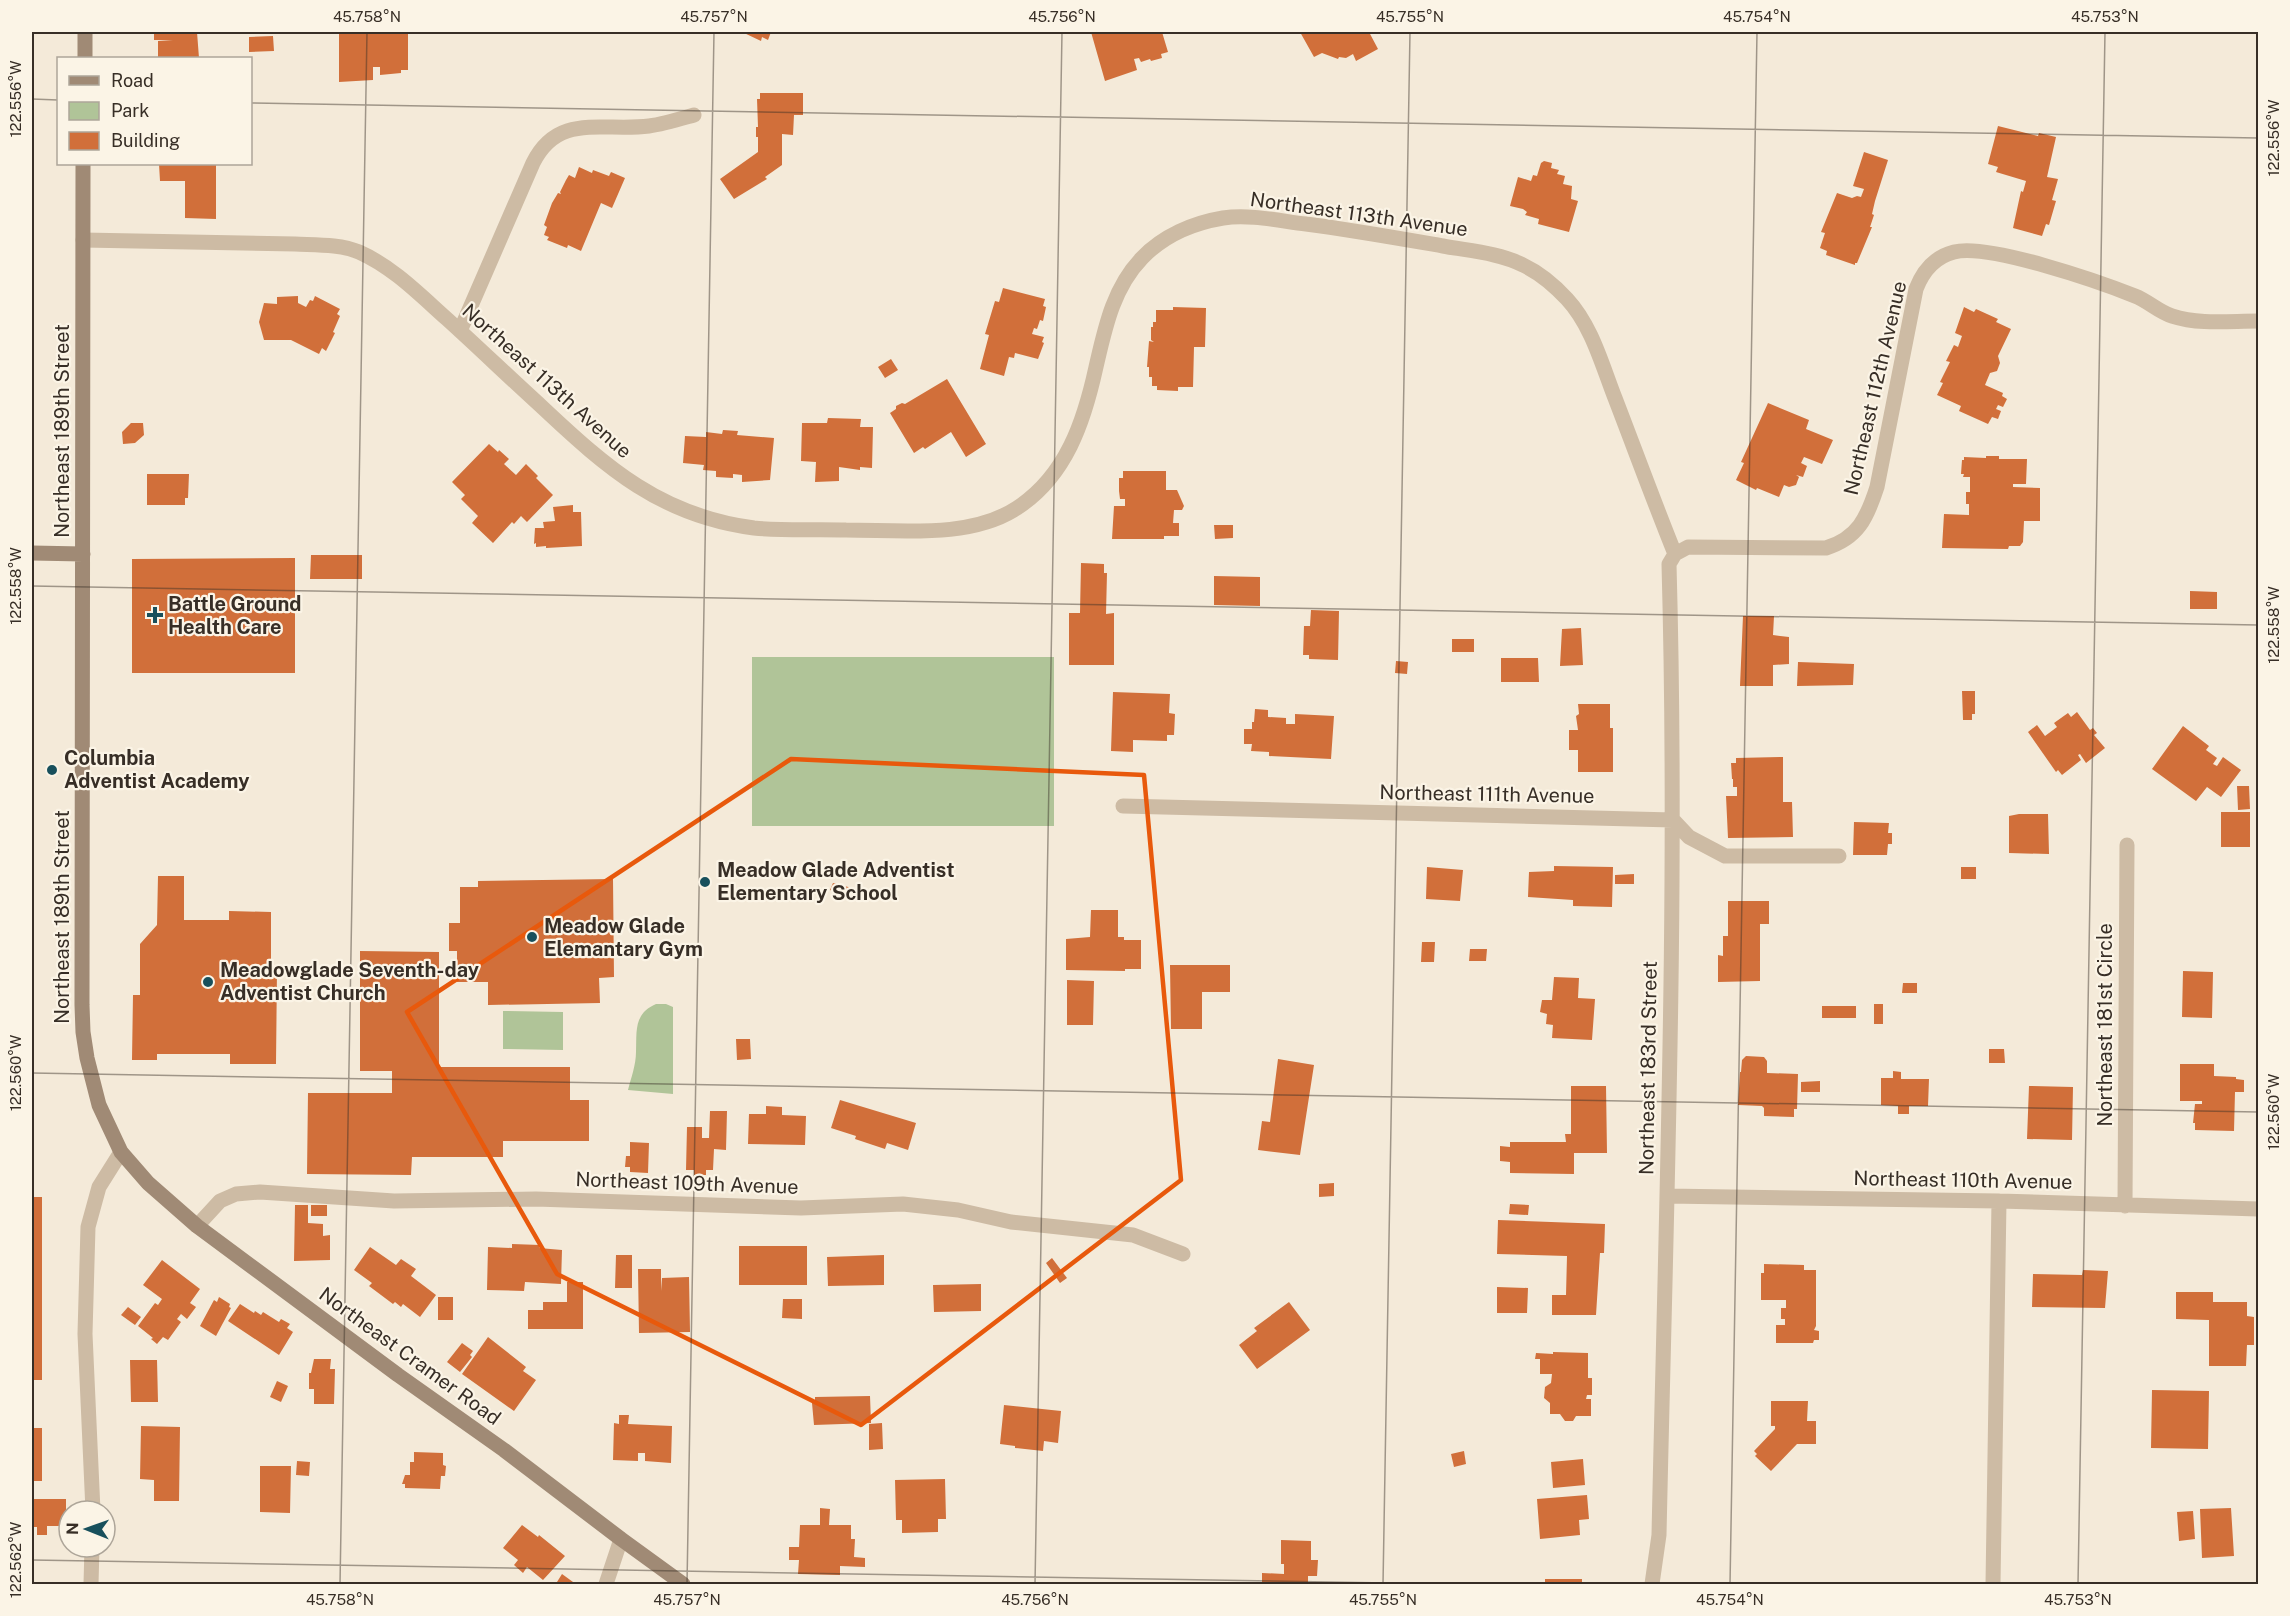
<svg xmlns="http://www.w3.org/2000/svg" width="2290" height="1616" viewBox="0 0 2290 1616" font-family="'Public Sans',sans-serif">
	<style>
		.green { fill: #b0c498 }
		.building { fill: #d16f3a }
		.lines { fill: none; stroke-linecap: round; stroke-linejoin: round }
		.street { stroke: #cdbba4; stroke-width: 15 }
		.secondary { stroke: #a08a75; stroke-width: 15 }
		.marked { fill: none; stroke: #e8590c; stroke-width: 4.5; stroke-linejoin: round }
		.ticks { fill: none; stroke: #372e26; stroke-width: 1.5; stroke-opacity: 0.45 }
		.poi-dot { fill: #18505c; stroke: #fbf4e6; stroke-width: 2 }
		.labels { text-anchor: middle; stroke-width: 4.5; stroke-linejoin: round; paint-order: stroke }
		.street-label { font-size: 20px; fill: #372e26; stroke: #fbf4e6 }
		.poi-label { font-size: 20px; font-weight: bold; fill: #372e26; stroke: #fbf4e6; text-anchor: start }
		.neatline { fill: none; stroke: #372e26; stroke-width: 2 }
		.ticks-label { font-size: 15px; text-anchor: middle; fill: #372e26 }
	</style>
	<rect width="100%" height="100%" fill="#f4ead9"/>
	<path class="green" d="M752,657H1054V826H752Z
		M656,1004H666L673,1007V1094L628,1090C631,1078 636,1065 636,1052C637,1032 633,1014 656,1004Z
		M503,1011L563,1012V1050L503,1049Z"/>
	<path class="building" d="M154,32H197L199,58H158V41L173,40H154Z
		M339,32H408V70H401V73L380,75V67H373V80L339,82Z
		M742,32H771L768,40L762,37L761,41Z
		M1091,32H1162L1168,52L1161,54L1162,58L1151,61L1150,59L1141,62L1139,58L1134,59L1137,70L1105,81Z
		M1300,32H1369L1378,49L1356,61L1353,54L1346,58L1339,57L1338,59L1322,53L1314,57Z
		M273,36L274,51L249,52V37Z
		M760,93H803V115H794L793,135L782,134V165L765,177L767,179L734,199L720,179L758,152V137H756V127H758L757,99H760Z
		M1998,126L2038,136L2039,133L2056,137L2047,177L2058,179L2052,200L2056,201L2049,225L2046,224L2042,236L2013,228L2021,191L2023,192L2026,181L1996,172L1998,167L1988,164Z
		M1864,152L1888,160L1875,201L1872,214L1874,215L1870,227H1872L1857,263H1855V265L1826,255L1827,251L1820,248L1825,233L1821,232L1837,193L1852,198L1857,196L1861,197L1864,189L1853,186Z
		M1544,161L1552,163L1551,168L1559,170L1557,174L1565,176L1563,184L1572,186L1571,199L1578,201L1569,232L1538,224L1539,219L1525,215L1527,212L1523,209L1510,206L1518,177L1531,181L1533,175L1537,176L1541,163Z
		M159,164H216V219L185,218V181H160Z
		M579,167L592,173L593,170L609,176L611,172L625,178L612,208L601,203L581,251L568,245L567,248L547,240L549,237L544,235L547,227L544,225L552,203L558,193L561,194L560,192L566,180L569,175L575,178Z
		M1003,288L1045,299L1043,306L1046,307L1043,321L1040,320L1037,329L1034,328L1032,334L1044,337L1042,342L1044,343L1038,359L1015,353L1014,358L1009,357L1004,376L980,369L989,335L985,334L995,301L999,302Z
		M298,296V303L306,307L310,300L313,301L315,296L340,309L337,314L340,316L333,332L335,333L326,351L322,348L319,354L291,340H264L259,322L264,303L277,304V297Z
		M1173,307L1206,308L1205,347H1194L1193,387H1178V391L1157,390V386H1152V377H1149V367H1147L1149,341L1154,342L1151,340V327H1153V322H1156V310H1173Z
		M1964,307L1974,312L1976,309L1998,319L1996,322L2011,329L1998,356L2000,363L1997,371L1990,373L1985,385L2003,393L2002,396L2007,399L2003,407L1998,405L1996,409L2001,411L1998,419L1992,417L1988,424L1959,411L1961,406L1937,395L1943,383L1940,382L1950,362L1946,361L1954,345L1958,347L1962,336L1955,333Z
		M891,359L898,370L885,378L878,367Z
		M947,379L986,444L966,457L951,432L925,449L923,447L914,453L890,413L896,409V406L902,403L905,404Z
		M1768,403L1809,420L1806,429L1833,440L1822,464L1804,457L1801,463L1807,466L1803,477L1796,475L1799,477L1796,485L1789,487L1784,485L1779,497L1757,488L1756,490L1736,480L1744,463L1741,462Z
		M828,418L861,419L860,427H873L872,468L860,467V470L839,467V481L815,482L816,462L801,461L802,423H827Z
		M131,423H143L144,435L135,443L123,444L122,432Z
		M723,430L738,431L737,435L774,438L770,480L742,482V475L733,474V478L716,477V471L703,470L704,465L683,463L685,436L706,437V432L722,434Z
		M489,444L498,452L499,450L509,459L504,464L516,475L526,464L538,476L536,478L553,495L527,522L521,516L514,524L512,522L493,543L472,523L478,516L461,499L465,495L452,482Z
		M1986,456H1999V459H2027L2026,484H2013V487L2040,488V521H2024L2023,542L2020,546H2009L2008,549L1942,548L1944,514L1969,515V504H1966V492H1970V477H1963L1964,474H1961L1962,460H1964V457L1986,458Z
		M1123,471H1166V490H1177L1184,506L1182,510H1174L1173,523H1179V536H1164V539H1112L1114,506H1125V499H1120L1119,491V478H1123Z
		M147,474H189L188,498H185V505H147Z
		M573,505V512H581L582,546L546,548V546L536,547V543L534,544L535,528H544L543,522L555,521L553,507Z
		M1214,525H1233V538L1215,539Z
		M311,555H362V579H310Z
		M295,558V673H132V559Z
		M1081,563L1104,564V573H1107L1106,614L1114,613V665H1069V613H1080Z
		M1214,576L1260,577V606L1214,605Z
		M2190,591L2217,592V609H2190Z
		M1311,610L1339,611L1338,660L1309,659V655H1303L1304,626H1310Z
		M1743,616H1774L1773,635L1789,637V664L1773,665V686H1740Z
		M1581,628L1583,665L1560,666L1562,629Z
		M1452,639H1474V652H1452Z
		M1501,658H1538L1539,682H1501Z
		M1396,661L1408,662L1407,674L1395,673Z
		M1798,662L1854,664L1853,685L1797,686Z
		M1962,691H1975V714H1972V720H1963Z
		M1113,692L1170,694L1169,713L1175,714L1174,735H1167V741L1133,740V752L1111,751Z
		M1578,704H1610V728H1613V772H1578V750H1569V730H1578L1576,716L1579,714Z
		M1255,709L1268,710V717L1286,718V724H1295V714L1334,716L1331,759L1269,756V752L1251,751L1252,744H1244V729H1252V722H1254Z
		M2077,712L2090,730L2093,728L2097,733L2094,735L2105,748L2086,763L2080,754L2078,755L2081,760L2062,775L2058,770L2056,772L2028,732L2037,725L2045,736L2057,727L2054,723L2068,713L2071,717Z
		M2183,726L2209,746L2206,750L2217,758L2213,764L2217,766L2223,757L2241,770L2221,797L2207,787L2196,801L2152,769Z
		M1783,757V802H1792L1793,837L1728,838L1726,796H1737V787H1733V779H1732L1731,763H1736V758Z
		M2237,786H2249L2250,809L2238,810Z
		M2221,812H2250V847H2221Z
		M2019,814H2048L2049,854L2009,853V816Z
		M1854,822L1889,823L1888,833H1892V844H1888L1887,855H1853Z
		M1554,866L1613,867L1612,907L1573,906V900L1528,897L1529,872L1554,871Z
		M1427,867L1463,870L1460,901L1426,899Z
		M1961,867H1976V879H1961Z
		M1634,874V884H1615V875Z
		M158,876H184V920H229V911L271,912V968L277,969L276,1064H230V1054H157V1060H132L133,995H140V944L157,925Z
		M613,879L614,977L599,978L600,1003L488,1005V982H457V951H449V923H460V887H478V881Z
		M833,883L852,888L849,896L830,890Z
		M1728,901H1769V924H1760V981L1718,982V955L1723,956V936H1728Z
		M1091,910H1118V937H1124V940H1141V969H1125V971L1066,970V939L1090,937Z
		M1422,942H1435L1434,962H1421Z
		M1470,949H1487L1486,961H1469Z
		M360,951L439,952V1067H570V1100H589V1141H503V1157H412L411,1175L307,1174L308,1093H392V1071H360Z
		M1170,965H1230V992H1202V1029H1171Z
		M2183,971L2213,972L2212,1018L2182,1017Z
		M1554,977L1579,978L1578,998L1595,999L1592,1040L1552,1038L1553,1025L1546,1024L1547,1014L1540,1012L1542,1000H1552Z
		M1067,980L1094,981L1093,1025H1067Z
		M1903,983H1917V993H1902Z
		M1874,1004H1883V1024H1874Z
		M1822,1006H1856V1018H1822Z
		M736,1039H750L751,1059L737,1060Z
		M1989,1049H2004L2005,1063H1989Z
		M1746,1056L1764,1057L1767,1061V1073L1798,1074L1797,1109H1794V1117L1764,1116V1108L1762,1106L1738,1105L1740,1072H1741L1742,1060Z
		M1278,1059L1314,1065L1300,1155L1258,1150L1262,1121L1270,1122Z
		M2180,1064H2214V1076L2236,1077V1079L2244,1080V1092H2235L2234,1131L2195,1130V1123H2193L2195,1104H2202V1101H2180Z
		M1893,1071L1901,1072V1079H1929L1928,1106H1909V1114H1898V1106L1881,1105V1078H1893Z
		M1820,1081V1092H1801V1082Z
		M1571,1086H1606L1607,1153H1574V1174L1510,1173V1162L1500,1161V1146L1510,1147V1142H1566L1565,1134H1571Z
		M2029,1086L2073,1087L2072,1140L2027,1139Z
		M840,1100L916,1123L908,1150L887,1143L885,1149L855,1139L856,1136L831,1128Z
		M766,1106L782,1107V1115L806,1116L805,1145L748,1144L749,1114H766Z
		M710,1111H727L726,1150L714,1149L713,1170H706V1175H694V1170H686L687,1127H702V1138H709Z
		M630,1142L649,1143L648,1173L630,1172V1167H625L626,1156H630Z
		M1334,1183V1196L1319,1197V1184Z
		M32,1197H42V1380H32Z
		M1510,1204L1529,1205L1528,1215L1509,1214Z
		M295,1205H308V1223L323,1224V1236L330,1235V1260L294,1261Z
		M311,1205H327V1216H311Z
		M1498,1220L1605,1224L1604,1253H1600L1596,1315H1552V1295H1566L1567,1256L1497,1254Z
		M512,1244L540,1245L539,1248L562,1250L561,1284L525,1282L524,1291L487,1290L488,1247L512,1248Z
		M739,1246H807V1285H739Z
		M370,1247L396,1265L401,1259L416,1269L411,1276L436,1295L420,1317L403,1304L401,1307L395,1302L393,1304L369,1286L372,1283L354,1270Z
		M616,1255H632V1288H615Z
		M884,1255V1285L828,1286L827,1257Z
		M1052,1258L1067,1278L1060,1283L1046,1263Z
		M162,1260L200,1289L190,1303L196,1307L187,1319L181,1314L177,1319L181,1322L168,1340L163,1337L157,1344L151,1339L153,1338L138,1326L155,1303L158,1305L162,1299L143,1285Z
		M1764,1264L1804,1265V1270H1816V1326L1814,1330L1819,1331V1340H1814L1813,1343H1776V1325H1785V1319H1781V1308H1786V1300H1761V1273H1764Z
		M638,1269H661V1291L662,1278L689,1277L690,1332L639,1333Z
		M2083,1270L2108,1271L2105,1308L2032,1307L2033,1274L2082,1275Z
		M567,1282H583V1329H528V1310H543V1302H567Z
		M981,1284V1311L934,1312L933,1285Z
		M1497,1287L1528,1288L1527,1313H1497Z
		M2176,1292H2213V1302H2247V1316L2254,1317V1345H2247L2246,1366H2209V1320L2176,1319Z
		M219,1297L230,1304L229,1307L231,1308L216,1336L200,1326L214,1300L217,1302Z
		M438,1297H453V1320H438Z
		M783,1299H802V1319L782,1318Z
		M1289,1302L1310,1330L1257,1369L1239,1345L1257,1331L1254,1328Z
		M240,1304L254,1313L255,1311L261,1315L263,1312L279,1322L281,1319L290,1324L287,1328L293,1332L279,1355L228,1321Z
		M128,1307L141,1317L135,1325L121,1315Z
		M488,1337L526,1367L523,1371L536,1380L514,1411L462,1374Z
		M462,1343L473,1351L470,1355L472,1357L460,1372L447,1362Z
		M1553,1352L1588,1353V1378H1592V1395H1587L1586,1399H1591V1416H1576L1573,1421H1565L1560,1414H1550V1403L1544,1398L1545,1387L1551,1383L1552,1374H1540V1359H1535L1536,1353L1553,1354Z
		M314,1359H331L330,1369H335L334,1404H314V1389H309V1373H311Z
		M130,1360H157L158,1402H131Z
		M277,1381L288,1386L281,1402L270,1397Z
		M2152,1390L2209,1391L2208,1449L2151,1448Z
		M870,1396L871,1423L814,1425L812,1403H815V1397Z
		M1771,1401H1808L1807,1421H1816V1444H1797L1771,1471L1755,1456L1757,1454L1754,1451L1775,1429V1426H1771Z
		M1004,1405L1061,1411L1058,1443L1044,1441L1043,1451L1015,1448V1446L1000,1444Z
		M619,1415H629L628,1424L672,1426L671,1463L645,1461V1453H638V1461L613,1460L614,1423L619,1424Z
		M882,1423L883,1449L869,1450V1424Z
		M141,1426L180,1427L179,1501H154V1480L140,1479Z
		M32,1428H42V1481H32Z
		M1464,1451L1466,1464L1454,1467L1451,1454Z
		M414,1452L443,1453V1465L446,1466L445,1476H441L440,1489L405,1488V1484H402L405,1475H410V1462H414Z
		M1583,1459L1585,1485L1553,1488L1551,1462Z
		M297,1461L310,1462L309,1476L296,1475Z
		M260,1466H291L290,1513L260,1512Z
		M945,1479L946,1519H938V1532L902,1533V1520H896L895,1480Z
		M1587,1495L1589,1519L1579,1520L1580,1535L1540,1539L1537,1499Z
		M32,1499H66V1526H47V1535H37V1527H32Z
		M820,1508L830,1509L829,1525H851V1539H855L854,1557L865,1558V1567L840,1566V1575L798,1574L799,1560H789V1547H799L800,1525H820Z
		M2231,1508L2234,1556L2202,1558L2200,1509Z
		M2193,1511L2195,1539L2179,1541L2177,1512Z
		M522,1525L538,1537L539,1535L565,1556L543,1580L527,1567L523,1573L514,1565L518,1560L503,1548Z
		M1281,1540L1311,1541V1560H1318L1317,1576H1308V1584H1262V1573L1284,1574V1564H1281Z
		M562,1574L573,1582L572,1584H558L557,1582Z
		M1545,1579H1582V1584H1545Z"/>
	<g class="lines">
		<path class="street" d="M83,240L295,244C316,245 340,244 359,252C393,267 420,295 447,319C479,348 510,378 542,407C607,468 661,516 754,528C784,531 816,529 846,530C900,530 970,539 1017,508C1066,476 1084,422 1096,367C1105,328 1113,288 1142,258C1163,236 1193,223 1223,218C1250,214 1280,221 1306,224C1352,230 1397,238 1443,246C1470,251 1499,253 1523,265C1540,273 1555,286 1567,299C1592,326 1602,365 1615,398C1635,450 1654,502 1675,554
			M460,331L533,163C558,112 603,132 649,126C664,124 680,119 694,115
			M1675,554L1688,547L1826,548C1858,538 1867,518 1877,487L1916,289C1923,271 1934,257 1954,252C1988,243 2100,282 2135,296C2148,301 2159,312 2172,316C2200,325 2229,321 2258,321
			M1123,806L1673,820L1689,837L1725,856H1839
			M1667,1196L1999,1201L2258,1209
			M2125,1206L2127,845
			M197,1226L220,1201L236,1194L260,1192L394,1201L536,1199L801,1208L903,1204L958,1210L1011,1222L1133,1235L1183,1254
			M93,1511L85,1334L88,1227L99,1187L121,1152
			M91,1584L92,1547
			M606,1584L621,1539
			M1652,1584L1659,1535C1666,1212 1678,888 1669,564L1675,554
			M1993,1584L1999,1201"/>
		<path class="secondary" d="M85,58V32
			M83,164L82,1005L83,1032L87,1058L99,1105L121,1152L148,1183L197,1226L398,1375L504,1450L621,1539L683,1584
			M32,553L83,554"/>
	</g>
	<path class="marked" d="M791,759L1144,775L1181,1180L861,1425L557,1274L407,1012Z"/>
	<path class="ticks" d="M32,99L58,100M250,103L2258,138M32,586L2258,625M32,1073L2258,1112M32,1560L1446,1584M340,1584L367,32M687,1584L714,32M1035,1584L1062,32M1383,1584L1410,32M1730,1584L1757,32M2078,1584L2105,32"/>
	<g class="poi-dot">
		<path d="M152 606h6v6h6v6h-6v6h-6v-6h-6v-6h6z"/>
		<circle cx="52" cy="770" r="6"/>
		<circle cx="705" cy="882" r="6"/>
		<circle cx="532" cy="937" r="6"/>
		<circle cx="208" cy="982" r="6"/>
	</g>
	<g class="labels">
		<g class="street-label">
			<text transform="translate(1359 214) rotate(8)" y="7">Northeast 113th Avenue</text>
			<text transform="translate(547 381) rotate(42)" y="7">Northeast 113th Avenue</text>
			<text transform="translate(1875 388) rotate(-77)" y="7">Northeast 112th Avenue</text>
			<text transform="translate(62 431) rotate(-90)" y="7">Northeast 189th Street</text>
			<text transform="translate(1487 794) rotate(1)" y="7">Northeast 111th Avenue</text>
			<text transform="translate(62 917) rotate(-90)" y="7">Northeast 189th Street</text>
			<text transform="translate(2105 1025) rotate(-90)" y="7">Northeast 181st Circle</text>
			<text transform="translate(1648 1068) rotate(-89)" y="7">Northeast 183rd Street</text>
			<text transform="translate(1963 1180) rotate(1)" y="7">Northeast 110th Avenue</text>
			<text transform="translate(687 1183) rotate(2)" y="7">Northeast 109th Avenue</text>
			<text transform="translate(410 1356) rotate(36)" y="7">Northeast Cramer Road</text>
		</g>
		<g class="poi-label">
			<text x="168" y="611">Battle Ground<tspan x="168" dy="23">Health Care</tspan></text>
			<text x="64" y="765">Columbia<tspan x="64" dy="23">Adventist Academy</tspan></text>
			<text x="717" y="877">Meadow Glade Adventist<tspan x="717" dy="23">Elementary School</tspan></text>
			<text x="544" y="933">Meadow Glade<tspan x="544" dy="23">Elemantary Gym</tspan></text>
			<text x="220" y="977">Meadowglade Seventh-day<tspan x="220" dy="23">Adventist Church</tspan></text>
		</g>
	</g>
	<rect width="2290" height="1616" fill="none" stroke="#fbf4e6" stroke-width="66"/>
	<rect x="57" y="57" width="195" height="108" fill="#fbf4e6" stroke="#ada599" stroke-width="1.5"/>
	<rect x="69" y="76" width="30" height="9" fill="#a08a75" stroke="#ada599" stroke-width="1.5"/>
	<text x="111" y="87" font-size="18" fill="#372e26">Road</text>
	<rect x="69" y="102" width="30" height="18" fill="#b0c498" stroke="#ada599" stroke-width="1.5"/>
	<text x="111" y="117" font-size="18" fill="#372e26">Park</text>
	<rect x="69" y="132" width="30" height="18" fill="#d16f3a" stroke="#ada599" stroke-width="1.5"/>
	<text x="111" y="147" font-size="18" fill="#372e26">Building</text>
	<g transform="translate(87 1529) rotate(271)"><circle r="28" fill="#fbf4e6" stroke="#ada599" stroke-width="1.5"/>
	<path d="M0-4.5L10 22L0 15L-10 22Z" fill="#18505c"/>
	<text y="-9" font-size="16" font-weight="bold" text-anchor="middle" fill="#372e26">N</text>
	</g>
	<rect x="33" y="33" width="2224" height="1550" class="neatline"/>
	<g class="ticks-label">
		<text x="367" y="22">45.758°N</text>
		<text x="714" y="22">45.757°N</text>
		<text x="1062" y="22">45.756°N</text>
		<text x="1410" y="22">45.755°N</text>
		<text x="1757" y="22">45.754°N</text>
		<text x="2105" y="22">45.753°N</text>
		<text transform="translate(16 99) rotate(-90)" y="5">122.556°W</text>
		<text transform="translate(2274 138) rotate(-90)" y="5">122.556°W</text>
		<text transform="translate(16 586) rotate(-90)" y="5">122.558°W</text>
		<text transform="translate(2274 625) rotate(-90)" y="5">122.558°W</text>
		<text transform="translate(16 1073) rotate(-90)" y="5">122.560°W</text>
		<text transform="translate(2274 1112) rotate(-90)" y="5">122.560°W</text>
		<text transform="translate(16 1560) rotate(-90)" y="5">122.562°W</text>
		<text x="340" y="1605">45.758°N</text>
		<text x="687" y="1605">45.757°N</text>
		<text x="1035" y="1605">45.756°N</text>
		<text x="1383" y="1605">45.755°N</text>
		<text x="1730" y="1605">45.754°N</text>
		<text x="2078" y="1605">45.753°N</text>
	</g>
</svg>
